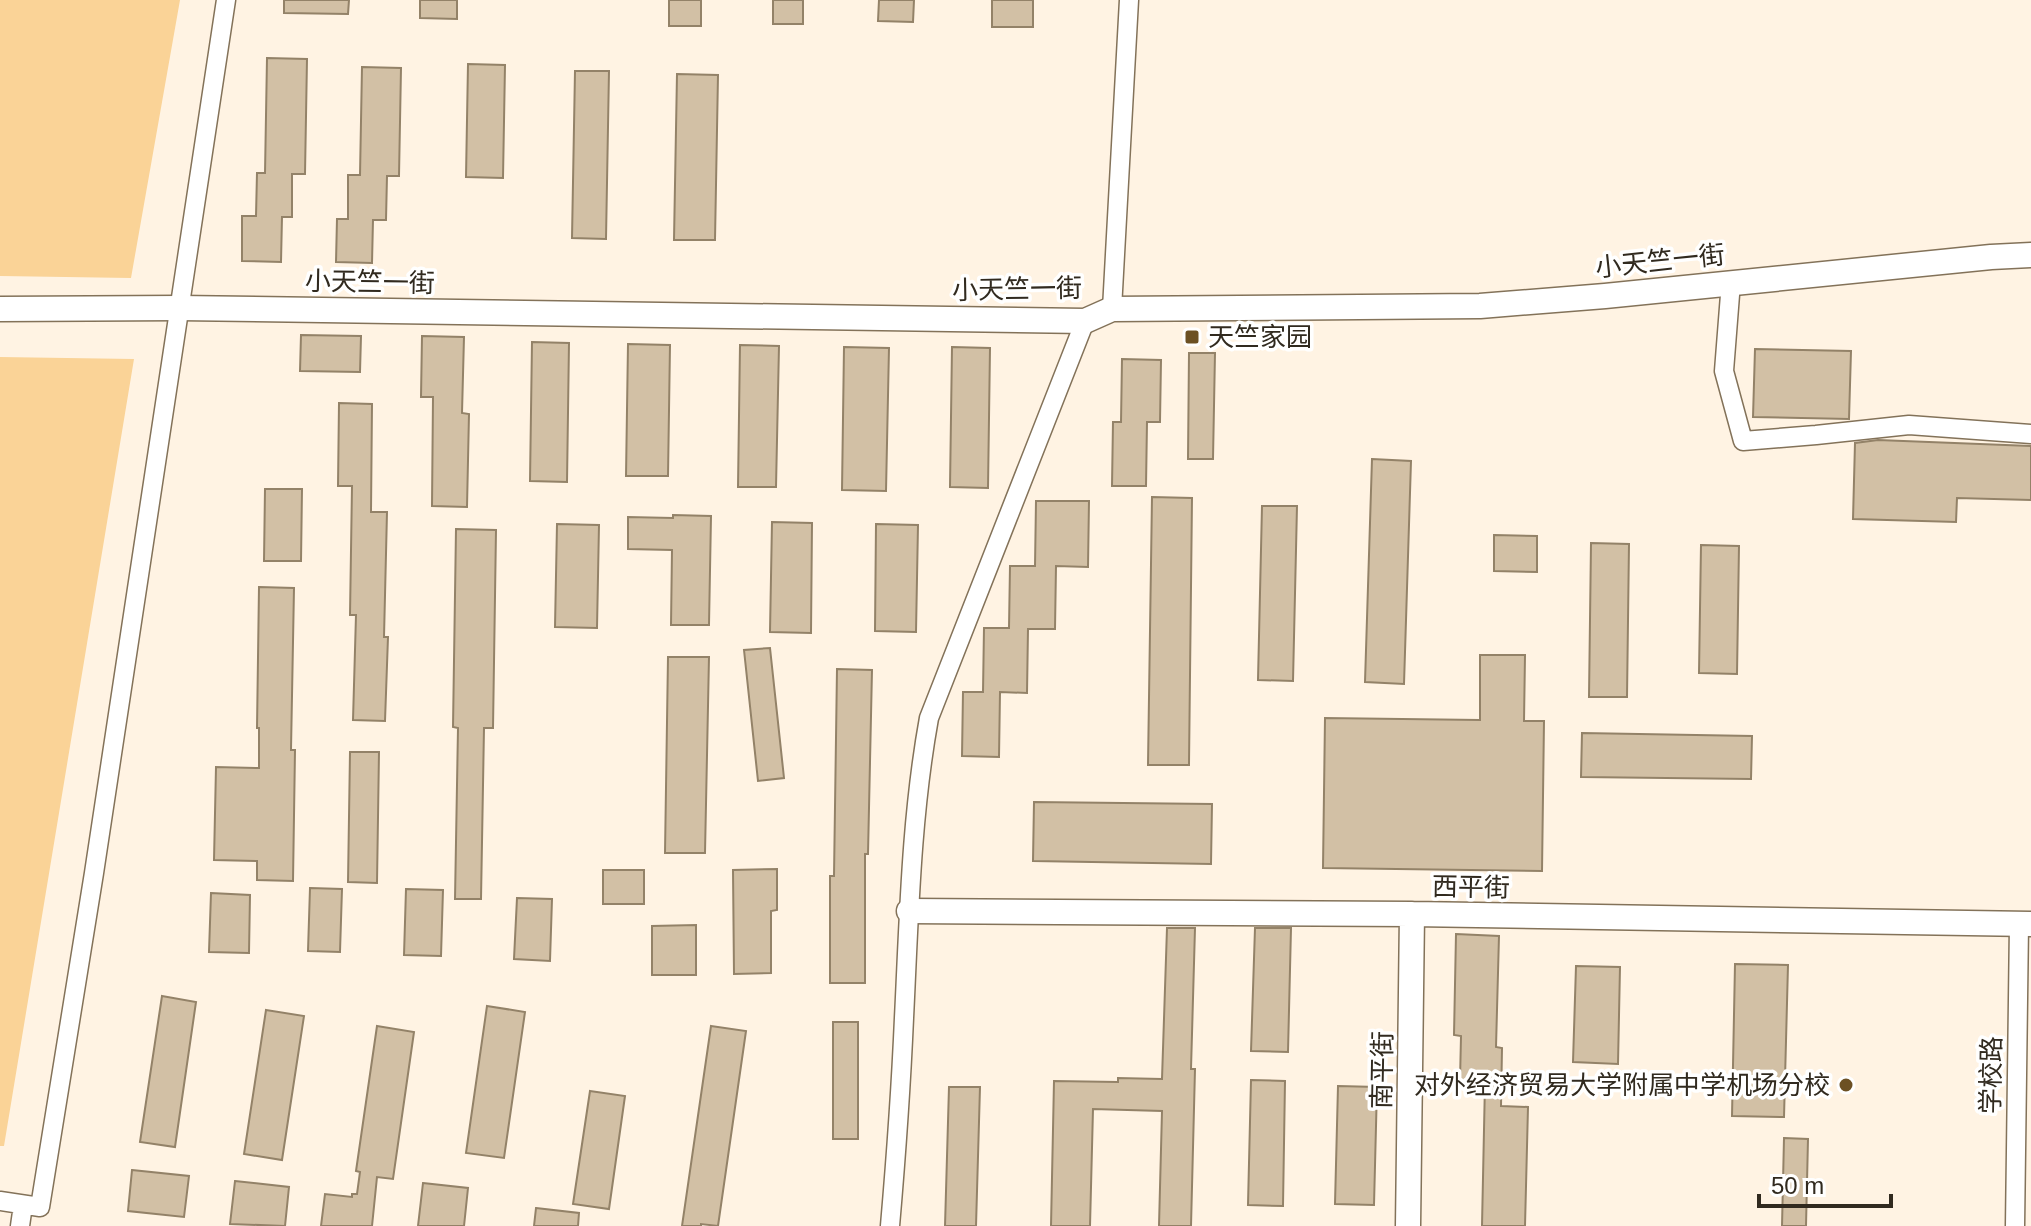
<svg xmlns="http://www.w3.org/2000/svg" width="2031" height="1226" viewBox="0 0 2031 1226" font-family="Arial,'Noto Sans SC',sans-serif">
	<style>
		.green { fill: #fad397 }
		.building { fill: #d2c0a5; stroke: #938268; stroke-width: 2 }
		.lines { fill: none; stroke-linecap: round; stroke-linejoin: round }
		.minor-casing { stroke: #837259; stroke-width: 21 }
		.tertiary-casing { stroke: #837259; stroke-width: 27 }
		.minor { stroke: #fff; stroke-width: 18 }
		.tertiary { stroke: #fff; stroke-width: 24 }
		.poi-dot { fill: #6c5023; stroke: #fff; stroke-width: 3 }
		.labels { text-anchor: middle; stroke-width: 7; stroke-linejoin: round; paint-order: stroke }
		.street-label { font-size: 26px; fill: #312a1f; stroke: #fff }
		.poi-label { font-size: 26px; fill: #312a1f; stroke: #fff; text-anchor: start }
	</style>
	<rect width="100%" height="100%" fill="#fff3e3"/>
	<path class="green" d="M0,0H180L131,278L0,276Z
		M0,357L134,359L4,1146H0Z"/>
	<path class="building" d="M284,0H349L348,14L284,13Z
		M420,0H457V19L420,18Z
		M669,0H701V26H669Z
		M773,0H803V24H773Z
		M879,0H914L913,22L878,21Z
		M992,0H1033V27H992Z
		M267,58L307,59L305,174H292V217H282L281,262L242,261V216H256L257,173H265Z
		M468,64L505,65L503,178L466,177Z
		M362,67L401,68L399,176H387L386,220H373L372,263L336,262L337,219H348V175H360Z
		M575,71H609L606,239L572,238Z
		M677,74L718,75L715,240H674Z
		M301,335L361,336L360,372L300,371Z
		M422,336L464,337L462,413L469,414L467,507L432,506L433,397H421Z
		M532,342L569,343L567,482L530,481Z
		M628,344L670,345L668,476H626Z
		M740,345L779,346L776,487H738Z
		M844,347L889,348L886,491L842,490Z
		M952,347L990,348L988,488L950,487Z
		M1755,349L1851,351L1849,419L1753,417Z
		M1189,353H1215L1213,459H1188Z
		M1122,359L1161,360L1160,422H1147L1146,486H1112L1113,422H1121Z
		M339,403L372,404L371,512H387L384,637H388L385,721L353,720L356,615H350L352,486H338Z
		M1878,440L2031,446V500L1957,498L1956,522L1853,519L1855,443Z
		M1372,459L1411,461L1404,684L1365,682Z
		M265,489H302L301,561H264Z
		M1152,497L1192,498L1189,765H1148Z
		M1036,501H1089L1088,567L1056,566L1055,629H1028L1027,693L1000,692L999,757L962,756L963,692H983L984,628H1009L1010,566H1035Z
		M1262,506H1297L1293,681L1258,680Z
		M673,515L711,516L709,625H671L672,550L628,549V517L673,518Z
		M772,522L812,523L811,633L770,632Z
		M557,524L599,525L597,628L555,627Z
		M876,524L918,525L916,632L875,631Z
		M456,529L496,530L493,728H484L481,899H455L458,728L453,727Z
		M1494,535L1537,536V572L1494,571Z
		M1591,543L1629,544L1627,697H1589Z
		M1701,545L1739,546L1737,674L1699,673Z
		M259,587L294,588L291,750H295L293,881L257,880V861L214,860L216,767L259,768V728H257Z
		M770,648L784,778L758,781L744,650Z
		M1480,655H1525L1524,721H1544L1542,871L1323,868L1325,718L1480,720Z
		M668,657H709L705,853H665Z
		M837,669L872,670L868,854H865V983H830V876H834Z
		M1582,733L1752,736L1751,779L1581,777Z
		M350,752H379L377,883L348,882Z
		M1034,802L1212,804L1211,864L1033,861Z
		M777,869V910L771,911V973L734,974L733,870Z
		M603,870H644V904H603Z
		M310,888L342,889L340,952L308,951Z
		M406,889L443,890L441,956L404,955Z
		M211,893L250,895L249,953L209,952Z
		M517,898L552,899L550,961L514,959Z
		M696,925V975H652V926Z
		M1167,928H1195L1191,1069H1195L1191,1226H1159L1162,1111L1093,1109L1090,1226H1051L1054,1081L1118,1082V1078L1162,1079Z
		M1255,928H1291L1288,1052L1251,1051Z
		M1456,934L1499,936L1496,1047L1502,1048L1501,1106L1528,1107L1525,1226H1482L1485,1082L1460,1081L1461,1036L1454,1035Z
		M1735,964L1788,965L1784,1117L1732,1116Z
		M1576,966L1620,967L1618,1064L1573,1062Z
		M162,996L196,1002L175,1147L140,1142Z
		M487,1006L525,1012L504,1158L466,1153Z
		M266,1010L304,1016L282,1160L244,1154Z
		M833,1022H858V1139H833Z
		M377,1026L414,1032L393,1179L377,1177L372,1226H321L325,1194L352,1197V1194H357L360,1172L356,1171Z
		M711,1026L746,1031L718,1226L701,1224V1226H682Z
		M1251,1080L1285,1081L1283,1206L1248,1205Z
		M1338,1086L1377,1087L1374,1205L1335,1204Z
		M949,1087H980L976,1226H945Z
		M590,1091L625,1096L609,1209L573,1204Z
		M1784,1138L1808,1139L1806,1226H1782Z
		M132,1170L189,1176L184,1217L128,1211Z
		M235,1181L289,1187L285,1226L230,1224Z
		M423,1183L468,1188L464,1226H418Z
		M536,1208L579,1213L578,1226H534Z"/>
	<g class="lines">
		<defs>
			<path id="minor" d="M1731,282L1724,371L1743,441L1816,435L1909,425L2031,434
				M1112,309L1129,0
				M0,1201L40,1207L94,873L226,0
				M20,1226L23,1205
				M890,1226C896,1157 901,1087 904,1018C909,918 911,817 929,718L1085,321
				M2015,1226L2019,924"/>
			<path id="tertiary" d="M0,309L179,308L1085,321L1112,309L1480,306L1605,296L1991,257L2031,255
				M909,911L1412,914L2031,924
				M1408,1226L1412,914"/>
		</defs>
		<use href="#minor" class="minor-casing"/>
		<use href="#tertiary" class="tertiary-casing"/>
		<use href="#minor" class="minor"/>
		<use href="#tertiary" class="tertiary"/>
	</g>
	<g class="poi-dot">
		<rect x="1184" y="329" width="16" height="16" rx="4"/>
		<circle cx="1846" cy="1085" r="8"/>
	</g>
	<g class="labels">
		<g class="street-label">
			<text transform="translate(1660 261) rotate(-6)" y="9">小天竺一街</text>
			<text transform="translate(370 282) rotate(1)" y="9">小天竺一街</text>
			<text transform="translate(1017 289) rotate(-1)" y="9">小天竺一街</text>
			<text transform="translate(1471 887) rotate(1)" y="9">西平街</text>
			<text transform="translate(1382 1070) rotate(-89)" y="9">南平街</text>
			<text transform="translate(1991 1075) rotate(-89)" y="9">学校路</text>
		</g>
		<g class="poi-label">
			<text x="1208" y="346">天竺家园</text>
			<text x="1830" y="1094" text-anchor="end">对外经济贸易大学附属中学机场分校</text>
		</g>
	</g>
	<path d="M1759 1194v12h132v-12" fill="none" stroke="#312a1f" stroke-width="4"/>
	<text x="1771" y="1194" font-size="24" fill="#312a1f" stroke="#ffffff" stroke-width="6" paint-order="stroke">50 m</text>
</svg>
